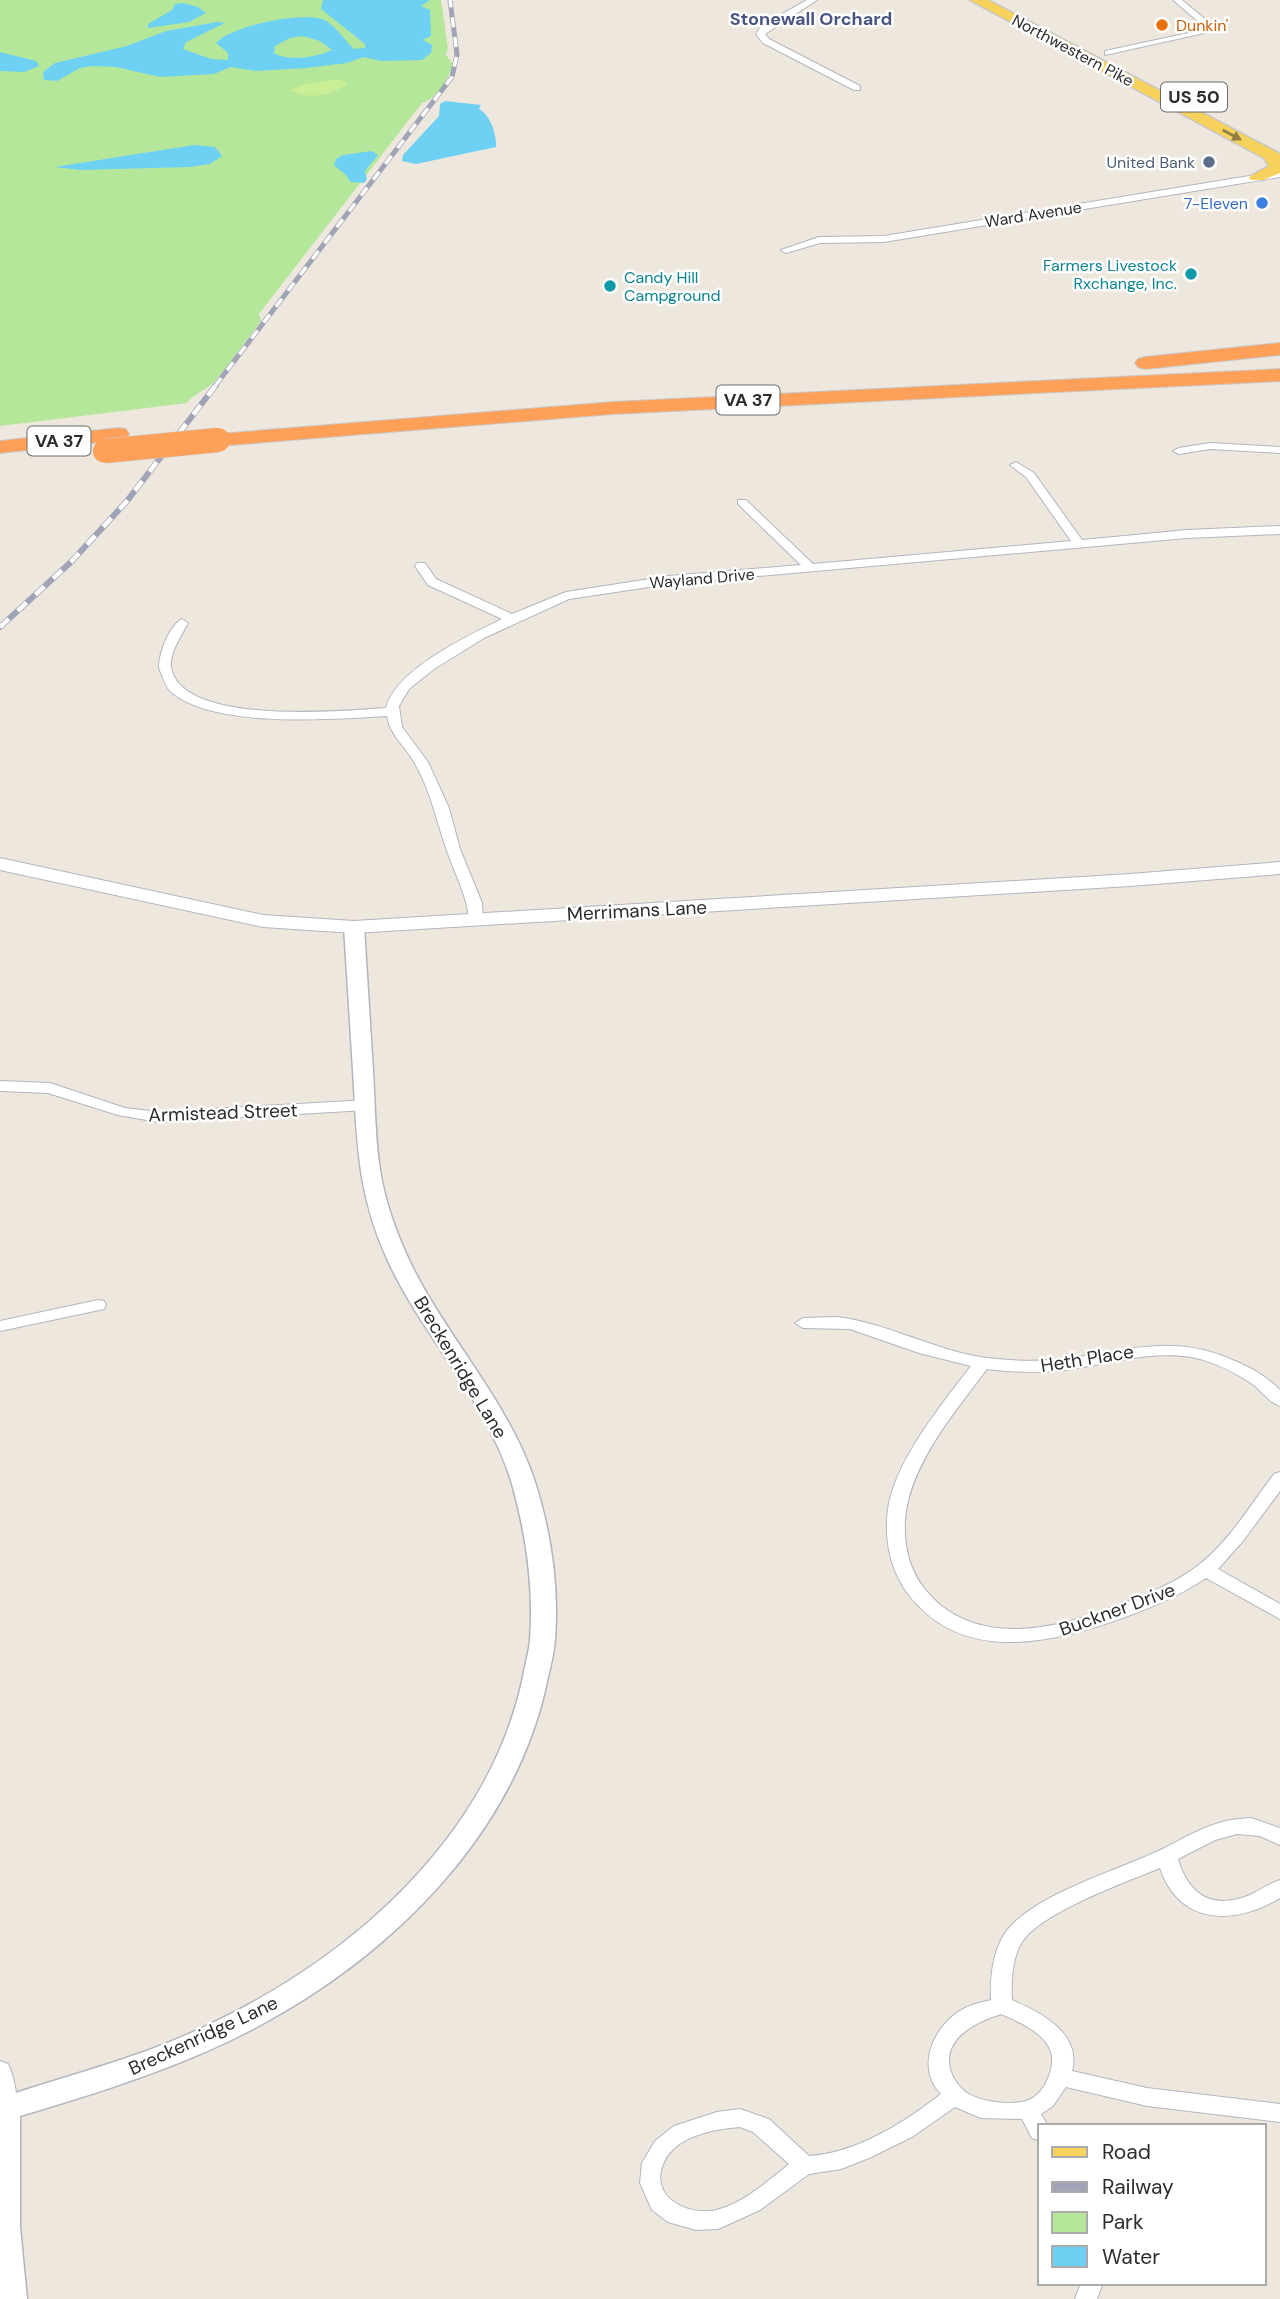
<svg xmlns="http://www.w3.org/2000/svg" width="1280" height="2299" viewBox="0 0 1280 2299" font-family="'DM Sans',sans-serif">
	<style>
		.green { fill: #b4e799 }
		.pitch { fill: #c9ee95 }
		.water { fill: #6ed1f4; fill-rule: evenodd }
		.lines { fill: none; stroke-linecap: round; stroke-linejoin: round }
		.minor-casing { stroke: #b2b5c0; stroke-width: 2 }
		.tertiary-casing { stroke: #b2b5c0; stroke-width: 3 }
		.secondary-casing { stroke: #b2b5c0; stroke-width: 2 }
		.primary-casing { stroke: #c8c8c8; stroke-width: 3 }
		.motorway-casing { stroke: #c8c8c8; stroke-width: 2 }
		.minor { fill: #fff; fill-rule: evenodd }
		.tertiary { fill: #fff; fill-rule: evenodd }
		.secondary { fill: #fff; fill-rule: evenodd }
		.primary { fill: #f6d15c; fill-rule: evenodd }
		.motorway { fill: #ffa059; fill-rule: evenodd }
		.rail-far1-casing { stroke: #a1a4b7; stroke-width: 5 }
		.rail-casing { stroke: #a1a4b7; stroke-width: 6 }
		.rail-far1 { stroke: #fff; stroke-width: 3.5; stroke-dasharray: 10; stroke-linecap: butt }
		.rail { stroke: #fff; stroke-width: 4.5; stroke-dasharray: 12; stroke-linecap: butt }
		.motorway-bridge-casing { stroke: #c8c8c8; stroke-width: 25; stroke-linecap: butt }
		.motorway-bridge { stroke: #ffa059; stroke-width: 24 }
		.oneway { fill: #917e44 }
		.food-dot { fill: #e8710a; stroke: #fff; stroke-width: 2.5 }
		.service-dot { fill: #5c6f8a; stroke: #fff; stroke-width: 2.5 }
		.shop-dot { fill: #3f7fe0; stroke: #fff; stroke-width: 2.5 }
		.culture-dot { fill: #0f9aa8; stroke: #fff; stroke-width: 2.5 }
		.labels { text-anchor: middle; stroke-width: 5; stroke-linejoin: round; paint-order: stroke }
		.far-food-label { font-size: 16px; fill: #c56008; stroke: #fff; text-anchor: start }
		.far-street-label { font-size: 16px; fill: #2c2c2c; stroke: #fff }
		.far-service-label { font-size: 16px; fill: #4e5e75; stroke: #fff; text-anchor: end }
		.far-shop-label { font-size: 16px; fill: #366cbe; stroke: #fff; text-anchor: end }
		.far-culture-label { font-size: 16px; fill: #0d838f; stroke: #fff; text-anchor: end }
		.far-neighbourhood-label { font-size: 18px; font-weight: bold; fill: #4a5480; stroke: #fff }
		.shield { fill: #fff; stroke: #6b6b6b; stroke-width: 2 }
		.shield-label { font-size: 18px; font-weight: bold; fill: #2c2c2c }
		.street-label { font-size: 19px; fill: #2c2c2c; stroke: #fff }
	</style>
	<rect width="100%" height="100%" fill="#eee7de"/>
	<path class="green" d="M0,0H441L448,48L446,55L453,64C448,79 438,98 422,103L259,314L261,321C245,341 231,364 213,383C204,391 195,393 187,403L0,426Z"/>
	<path class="pitch" d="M340,79L348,83C333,95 309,101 290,90L304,84Z"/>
	<path class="water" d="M323,0H430L421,6L430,10L431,36L423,40L432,45L431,53L422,60L381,61L363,57L347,63L306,68L256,71L231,67L214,74L160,77L116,67L92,66L80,68L57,81L44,80L43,72L55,63L127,46L166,31L217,22L225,23L186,42L183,49L211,59L228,60V53L216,43C230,26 300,12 322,19C335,24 344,40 354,49L365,48V44L321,9ZM302,36L320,41L332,50C317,57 289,62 274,53L275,46L290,38Z
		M183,3L198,7L206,13L189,22L148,28V24L172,10L175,4Z
		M0,52L36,61L39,66L24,72L0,71Z
		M445,101L481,105L479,109C490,115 497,134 496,147L416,164L402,161L403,155L439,116L440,104Z
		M194,145L215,147L222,156L210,164L189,167L80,170L55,167Z
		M372,151L378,155L365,171L367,179L364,183L350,182L347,176L334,165L336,159L343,155Z"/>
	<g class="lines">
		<defs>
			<path id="minor" d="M807,0H817L765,34L769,39L860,86V90H854L763,43L756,34L761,26Z
				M1173,0H1182L1218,30L1105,55V51L1207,29Z
				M1280,171V177L884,242L820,243L786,253L781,250L819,237L884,236Z
				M1210,443L1280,447V453L1210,449L1179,454L1173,451L1179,448Z
				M1016,462L1034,473L1082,540L1187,530L1280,526V534L1187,538L669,584L569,599L484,638L434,669L409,689L399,706L402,727L428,762L449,808L460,849L482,903L483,920L476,924L469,920C467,894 454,873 446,848C436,819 430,789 414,762C405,746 390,735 387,716C332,719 215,729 171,692C165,686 162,675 159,668C159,653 169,626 182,619L188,623C182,635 169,653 171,668C183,726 342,711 386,708C396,669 468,636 502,619L428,585L415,566L417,563H425L436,579L512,614L566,592L669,576L801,565L738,504V500H746L813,564L1071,541L1026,477L1010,465Z
				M0,1081L50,1083L125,1108L158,1112L367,1100L375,1105L367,1110L158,1122L118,1115L48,1093L0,1091Z
				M98,1300L104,1301L106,1305L104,1309L0,1331V1321Z
				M837,1317C888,1323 935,1351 987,1358C1012,1361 1037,1362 1062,1359C1126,1352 1172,1332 1235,1361C1252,1368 1267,1377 1280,1390V1406C1270,1403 1263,1393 1255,1386C1237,1373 1213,1361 1191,1357C1153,1351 1116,1362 1078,1368C1048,1373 1018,1373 987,1369C958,1408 920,1452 908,1501C901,1529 905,1563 923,1587C972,1650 1056,1630 1119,1605C1147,1594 1176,1583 1200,1564C1230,1540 1251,1504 1274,1474L1280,1472V1491L1243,1541L1218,1569L1280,1604V1619L1206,1578C1178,1597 1146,1610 1114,1621C1044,1645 960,1662 908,1594C889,1568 883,1535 889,1503C899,1456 942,1404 971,1366L919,1353L850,1329L803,1328L795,1323L803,1318Z
				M1251,1818L1280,1828V1845L1260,1836L1237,1834L1215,1840L1178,1859C1189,1896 1213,1910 1250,1895C1260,1890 1269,1884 1280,1880V1898C1234,1926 1179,1925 1160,1868C1126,1882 1042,1912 1022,1942C1012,1958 1011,1982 1012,2000C1040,2012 1082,2033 1072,2071L1147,2088L1280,2104V2122L1147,2106L1066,2087L1053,2106L1041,2114L1048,2126H1040V2141L1032,2138L1022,2119L981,2118L955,2107L912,2137L869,2158L841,2169L809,2174L760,2210L718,2229L696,2230L668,2222L652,2210L640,2183L642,2163L655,2141L674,2126L717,2112L740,2109L769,2119L809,2156C856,2153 904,2123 941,2094C914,2066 935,2023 965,2008C973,2004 983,2002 991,2000C990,1976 993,1947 1009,1928C1038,1894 1115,1871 1156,1852C1178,1842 1197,1829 1219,1823C1230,1819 1240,1819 1251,1818ZM1001,2014C1019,2022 1051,2035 1052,2058C1053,2072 1044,2092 1031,2099C1015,2107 981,2102 967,2093C960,2088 954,2080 951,2072C940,2039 976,2022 1001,2014ZM740,2127L753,2132L789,2164C768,2181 746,2201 720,2209C692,2218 647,2199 664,2162C676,2136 714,2129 740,2127Z
				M0,2061L8,2064C14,2076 20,2102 14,2114L6,2117L0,2115Z
				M1081,2283H1103L1097,2299H1075Z"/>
			<path id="tertiary" d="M354,921L364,927C367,975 370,1023 373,1071C375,1104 375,1138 380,1170C385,1202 397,1235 411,1264C447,1338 509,1402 535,1482C551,1532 559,1587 555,1640C554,1652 551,1665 548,1677C517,1832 392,1956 255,2028C181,2067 101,2092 20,2116V2227L27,2299H0V2098C69,2075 140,2058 206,2026C350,1959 489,1838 523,1677C525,1665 529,1652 530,1640C534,1587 526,1534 512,1484C488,1402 423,1337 388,1261C357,1194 357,1140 353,1070C350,1022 347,975 344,927Z"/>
			<path id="secondary" d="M0,858L263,915L354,921L1130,874L1280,862V874L1130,886L354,933L263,927L0,870Z"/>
			<path id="primary" d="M970,0H988L1280,154V173L1263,180H1251L1249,177L1269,166L1264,158Z"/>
			<path id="motorway" d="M1280,343V355L1145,369L1138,367L1135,363L1138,359L1145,357Z
				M1280,369V381L613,414L218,446L210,445L207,440L210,435L218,434L613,402Z
				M118,428L126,429L129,434L126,439L0,453V441Z"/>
		</defs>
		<use href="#minor" class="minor-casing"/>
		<use href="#tertiary" class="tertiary-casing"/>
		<use href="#secondary" class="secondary-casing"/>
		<use href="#primary" class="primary-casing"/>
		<use href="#motorway" class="motorway-casing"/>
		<use href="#minor" class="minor"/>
		<use href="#tertiary" class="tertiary"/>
		<use href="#secondary" class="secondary"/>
		<use href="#primary" class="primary"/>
		<use href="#motorway" class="motorway"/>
		<defs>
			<path id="rail-far1" d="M215,386L452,77L457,54L450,0"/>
			<path id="rail" d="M0,627L71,562L127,501L216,385"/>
		</defs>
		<use href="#rail-far1" class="rail-far1-casing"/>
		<use href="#rail" class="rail-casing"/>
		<use href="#rail-far1" class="rail-far1"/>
		<use href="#rail" class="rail"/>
		<defs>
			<path id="motorway-bridge" d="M105,451L218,440"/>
		</defs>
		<use href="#motorway-bridge" class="motorway-bridge-casing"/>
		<use href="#motorway-bridge" class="motorway-bridge"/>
	</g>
	<defs><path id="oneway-solid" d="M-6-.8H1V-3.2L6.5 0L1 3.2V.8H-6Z" transform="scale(1.75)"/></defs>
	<use class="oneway" href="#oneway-solid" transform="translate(1232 135) rotate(28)"/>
	<circle class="food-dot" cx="1162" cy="25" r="7"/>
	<circle class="service-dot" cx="1209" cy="162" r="7"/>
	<circle class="shop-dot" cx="1262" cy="203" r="7"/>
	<g class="culture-dot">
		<circle cx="1191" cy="274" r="7"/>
		<circle cx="610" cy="286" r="7"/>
	</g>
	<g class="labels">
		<g class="far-food-label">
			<text x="1176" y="31">Dunkin'</text>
		</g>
		<g class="far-street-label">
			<text transform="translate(1073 50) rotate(28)" y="6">Northwestern Pike</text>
			<text transform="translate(1033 214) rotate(-9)" y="6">Ward Avenue</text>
			<text transform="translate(702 578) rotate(-5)" y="6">Wayland Drive</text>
		</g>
		<g class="far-service-label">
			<text x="1195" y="168">United Bank</text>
		</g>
		<g class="far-shop-label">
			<text x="1248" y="209">7-Eleven</text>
		</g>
		<g class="far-culture-label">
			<text x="1177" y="271">Farmers Livestock<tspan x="1177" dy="18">Rxchange, Inc.</tspan></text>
			<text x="624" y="283" text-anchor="start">Candy Hill<tspan x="624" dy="18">Campground</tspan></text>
		</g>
		<g class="far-neighbourhood-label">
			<text x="811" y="25">Stonewall Orchard</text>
		</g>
		<g class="shield">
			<rect x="1161" y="82.5" width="66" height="29" rx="5"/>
			<rect x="716.5" y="385.5" width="63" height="29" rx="5"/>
			<rect x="27.5" y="426.5" width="63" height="29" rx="5"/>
		</g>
		<g class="shield-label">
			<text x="1194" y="103">US 50</text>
			<text x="748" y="406">VA 37</text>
			<text x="59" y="447">VA 37</text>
		</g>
		<g class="street-label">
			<text transform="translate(637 910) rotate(-3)" y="7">Merrimans Lane</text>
			<text transform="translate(223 1112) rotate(-2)" y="7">Armistead Street</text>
			<text transform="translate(1087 1358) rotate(-9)" y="7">Heth Place</text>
			<text transform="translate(461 1367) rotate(59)" y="7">Breckenridge Lane</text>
			<text transform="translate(1117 1609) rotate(-20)" y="7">Buckner Drive</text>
			<text transform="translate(203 2035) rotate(-25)" y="7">Breckenridge Lane</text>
		</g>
	</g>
	<rect x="1038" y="2124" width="228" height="161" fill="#ffffff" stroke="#ababab" stroke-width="2"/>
	<rect x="1052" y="2147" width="35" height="10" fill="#f6d15c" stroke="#ababab" stroke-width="2"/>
	<text x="1102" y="2159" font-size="21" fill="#2c2c2c">Road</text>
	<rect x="1052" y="2182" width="35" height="10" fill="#a1a4b7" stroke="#ababab" stroke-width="2"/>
	<text x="1102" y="2194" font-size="21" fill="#2c2c2c">Railway</text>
	<rect x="1052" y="2212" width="35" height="21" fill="#b4e799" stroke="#ababab" stroke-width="2"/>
	<text x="1102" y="2229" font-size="21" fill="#2c2c2c">Park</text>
	<rect x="1052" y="2246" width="35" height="21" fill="#6ed1f4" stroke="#ababab" stroke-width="2"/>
	<text x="1102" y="2264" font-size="21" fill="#2c2c2c">Water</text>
</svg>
